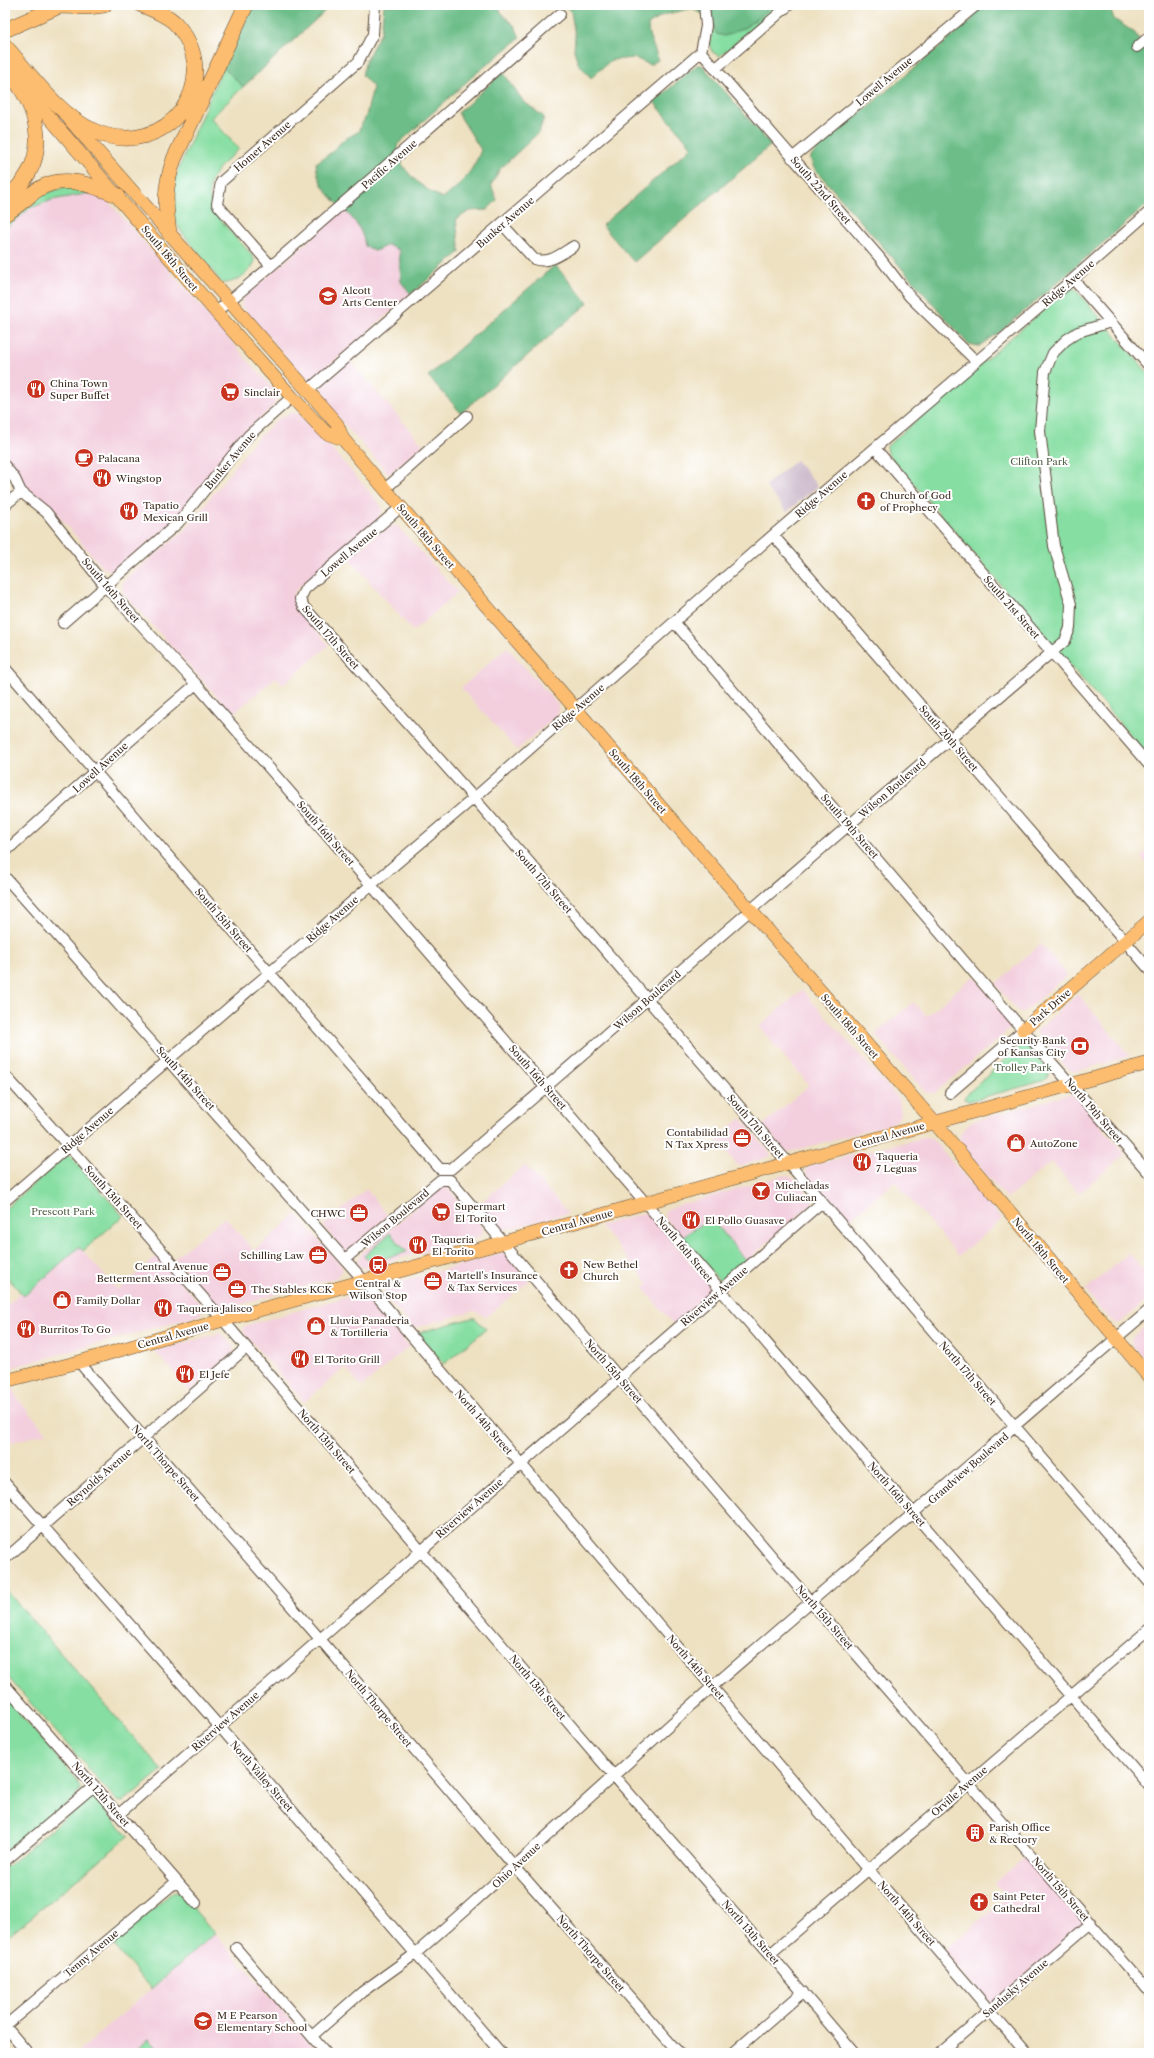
<svg xmlns="http://www.w3.org/2000/svg" width="1154" height="2058" viewBox="0 0 1154 2058" font-family="'Libre Caslon Text',serif">
	<style>
		.built { fill: #f3cfde }
		.industrial { fill: #cfbdce }
		.green { fill: #86dea2; stroke: #608460 }
		.forest { fill: #6cbd88; stroke: #547453 }
		.lines { fill: none; stroke-linecap: round; stroke-linejoin: round }
		.minor-casing { stroke: #564536; stroke-width: 12 }
		.major-casing { stroke: #564536; stroke-width: 14 }
		.highway-casing { stroke: #564536; stroke-width: 16 }
		.minor { stroke: #fff; stroke-width: 10 }
		.major { stroke: #fcbd6f; stroke-width: 13 }
		.highway { stroke: #fcbd6f; stroke-width: 15 }
		.labels { text-anchor: middle; stroke-width: 4; stroke-linejoin: round; paint-order: stroke }
		.street-label { font-size: 10px; fill: #3b2a1e; stroke: #fff }
		.poi-label { font-size: 10px; fill: #3b2a1e; stroke: #fff; text-anchor: start }
		.park-label { font-size: 10px; fill: #526046; stroke: #fff }
	</style>
	<rect width="100%" height="100%" fill="#fff"/>
	<filter id="ink" filterUnits="userSpaceOnUse"><feTurbulence type="fractalNoise" baseFrequency=".025" numOctaves="2"/><feDisplacementMap in="SourceGraphic" scale="8" xChannelSelector="R" yChannelSelector="G"/><feConvolveMatrix kernelMatrix="1 2 1 2 8 2 1 2 1" color-interpolation-filters="sRGB"/></filter>
	<filter id="wash" filterUnits="userSpaceOnUse"><feTurbulence type="fractalNoise" baseFrequency=".012" numOctaves="4" result="noise"/><feDisplacementMap in="SourceGraphic" scale="16" xChannelSelector="R" yChannelSelector="G"/><feGaussianBlur stdDeviation="0.9" result="paint"/><feColorMatrix in="noise" values="0 0 0 0 0 0 0 0 0 0 0 0 0 0 0 0 0 1.4 0 .05"/><feComposite in="paint" operator="in"/></filter>
	<g filter="url(#wash)">
		<rect width="100%" height="100%" fill="#eee1c1"/>
		<path class="built" d="M90,193H99L108,201L274,390L276,399L273,407L247,430L175,520L119,569L111,571L102,567L57,514L46,504L29,494L21,477L5,458V229L30,208L52,200Z
			M344,210L355,221L364,235L365,246L388,245L399,250L401,282L411,294L314,379L308,382L242,307V301L244,297Z
			M350,361L423,445L389,474L323,401L320,393L321,387Z
			M290,413H298L305,418L380,504L382,511L378,519L295,591L293,598L297,608L329,645L283,685L276,677L233,714L123,593L122,585L127,577L185,530L253,443L276,420Z
			M389,525L397,526L458,592L413,631L349,558Z
			M507,647L558,705V714L517,750L461,688Z
			M1149,850V866L1141,857Z
			M1041,944L1067,975L1023,1013H1019L995,984Z
			M973,976L1011,1021V1026L1009,1030L935,1093H926L875,1034L913,1002L927,1016Z
			M802,990L899,1099L901,1113L897,1120L890,1124L789,1152L783,1149L763,1125L809,1085L759,1027Z
			M1078,994L1130,1056L1074,1072L1068,1069L1037,1034V1030Z
			M1070,1094L1079,1100L1125,1154L1079,1194L1051,1162L1007,1199L961,1145L959,1139L961,1133L970,1122Z
			M741,1118L770,1153L771,1156L739,1167L716,1140Z
			M922,1138H930L935,1142L1002,1219L959,1256L895,1182L845,1223L806,1174L807,1168L812,1165Z
			M525,1165L568,1213L504,1230L498,1228L478,1205Z
			M784,1175L794,1178L812,1200V1204L746,1261L711,1219L681,1237L665,1218L664,1213L667,1209Z
			M441,1186L447,1187L483,1228V1232L481,1236L365,1268L360,1267L357,1262L358,1258L363,1252Z
			M366,1189L388,1216L346,1253L323,1226Z
			M644,1213L652,1217L711,1287V1291L673,1324L643,1288L648,1283L600,1226Z
			M296,1214L341,1265L343,1269L338,1277L229,1308H222L217,1306L174,1258L225,1217L254,1251Z
			M79,1247L118,1290L157,1256L200,1303L202,1313L198,1316L10,1368L6,1366L5,1307L21,1292L24,1295Z
			M503,1253L507,1255L529,1281L486,1317L474,1311L413,1328L385,1296L384,1290L385,1286Z
			M1129,1253L1149,1277V1298L1120,1323L1116,1324L1111,1321L1085,1290Z
			M360,1293L365,1296L409,1346L362,1387L345,1368L304,1402L243,1332V1327L247,1325Z
			M1149,1321V1364L1132,1344L1131,1339Z
			M220,1333L233,1345V1353L190,1391L155,1351Z
			M14,1389L17,1398L47,1433L5,1444V1392Z
			M1028,1854L1087,1923L992,2004L944,1951L1007,1896L995,1883Z
			M215,1933L319,2053H76L151,1989Z"/>
		<path class="industrial" d="M796,460L818,486L787,512L765,486Z"/>
		<path class="green" d="M774,5H780L720,56L712,52L710,44L713,21L746,27Z
			M223,67L243,87L211,118L239,149C229,158 215,169 211,182C201,208 237,237 252,255L255,261C250,273 235,284 222,283L180,230L173,216L171,197L175,177Z
			M68,186L90,193L52,200L30,208L5,229V222L43,194Z
			M1071,288L1075,289L1149,374V757L888,454L887,446L1067,289Z
			M1024,1044L1028,1046L1048,1069C1050,1075 1048,1077 1043,1081L969,1101L964,1099L965,1096L1019,1047Z
			M69,1155L123,1216L83,1251L79,1247L24,1296L5,1275V1209L66,1156Z
			M711,1219L746,1261L722,1280H719L681,1237Z
			M390,1233L407,1252L374,1261L368,1260L364,1256Z
			M472,1318H475L486,1329L444,1364L417,1333Z
			M5,1589L162,1770L123,1802L117,1801L5,1674Z
			M5,1697L77,1780L80,1789L74,1799L5,1856Z
			M93,1798L129,1836L5,1939V1868L88,1799Z
			M174,1891L179,1893L215,1933L151,1989L112,1943Z
			M149,2039L160,2051L158,2053H133Z"/>
		<path class="forest" d="M253,5H318L324,12L243,87L223,67Z
			M384,5H498L502,14L515,26L520,38L473,76L397,145C399,151 399,159 402,164C411,179 427,191 443,198C461,186 474,169 481,150L458,113L503,72L523,101L544,117L539,132L500,169L491,185L497,200L487,210L470,211L456,219L460,252L411,294L401,282L399,250L388,245L375,251L365,246C360,208 318,203 316,163L332,152L343,140L358,132L366,116L373,87L362,75L366,60L381,32Z
			M564,5H774L746,27L725,36L716,34L713,21L693,8L663,15L648,25C648,40 655,46 658,60L650,65L635,58L611,60L591,78L578,63L574,50L575,36L571,12Z
			M972,5H1109L1114,19L1135,33L1149,55V203L1000,332L979,346L968,344L814,168L810,158L818,148L973,19Z
			M697,65H702L771,145L634,262L602,225L692,147L654,102Z
			M555,265L588,303L461,413L428,376Z"/>
	</g>
	<g filter="url(#ink)">
		<g class="lines">
			<defs>
				<path id="minor" d="M704,5L706,26L701,52L880,258L910,297L976,361
					M1137,47L1149,37
					M715,69L789,5
					M792,158L977,5
					M502,224L534,259C549,265 562,253 574,246
					M271,266L217,204L221,182L358,62L373,34L375,5
					M1073,279L1149,366
					M216,312L271,266L560,14
					M308,390L701,52
					M875,448L1149,765
					M5,466L15,479L21,492L46,512L106,587L196,684L371,885L1149,1786
					M385,489L467,416
					M5,505L21,492
					M401,507L305,589L300,599L304,607L474,798L1149,1582
					M773,535L1149,969
					M63,623L178,523L249,435L292,397
					M675,623L1023,1030L1149,1173
					M5,668L440,1169H451L849,825L1065,641L1070,628L1071,604L1054,546L1040,431L1045,372L1053,353L1066,340L1078,332L1111,322
					M5,852L95,771L196,684
					M5,877L365,1282L1026,2053
					M5,1075L223,1320L614,1776L770,1954L854,2053
					M950,1093L1023,1030
					M5,1201L371,885L474,798L773,535L1073,279L1149,212
					M345,1259L440,1180H450L811,1602L1149,1991
					M79,1362L124,1415L320,1639L515,1867L679,2053
					M5,1483L220,1727L501,2053
					M5,1559L246,1348
					M5,1685L196,1903
					M119,1814L821,1203
					M5,1861L94,1786
					M236,1948L326,2053
					M770,1954L1149,1629
					M5,2026L177,1881
					M5,2026L28,2053
					M312,2036L362,1992L415,1954L465,1910L713,1686L1149,1310
					M733,2053L803,1992
					M940,2053L1091,1923"/>
				<path id="major" d="M25,89L216,312L292,397L326,433L343,439
					M70,120L337,424L343,439L385,489L934,1122L1149,1377
					M1023,1030L1149,921
					M5,1381L79,1362L223,1320L1149,1063"/>
				<path id="highway" d="M59,6L88,7L104,5
					M5,30L62,5
					M5,46C30,74 59,116 94,131C167,163 229,79 174,22C165,14 152,9 142,5
					M5,67C41,108 54,162 5,199
					M5,214C17,207 26,198 37,190C63,173 91,185 117,195
					M169,233C165,202 164,189 174,159L246,5"/>
			</defs>
			<use href="#minor" class="minor-casing"/>
			<use href="#major" class="major-casing"/>
			<use href="#highway" class="highway-casing"/>
			<use href="#minor" class="minor"/>
			<use href="#major" class="major"/>
			<use href="#highway" class="highway"/>
		</g>
	</g>
	<defs>
		<symbol id="school-disc" viewBox="-11 -11 22 22"><circle r="9.5" fill="#c8321e" stroke="#fff"/><path d="M0-5L7-2L0 1L-7-2ZM-4 1L0 2.5L4 1V4Q0 6-4 4Z" fill="#fff"/></symbol>
		<symbol id="restaurant-disc" viewBox="-11 -11 22 22"><circle r="9.5" fill="#c8321e" stroke="#fff"/><path d="M-5-6h1v4h1v-4h1v4h1v-4h1v5L-1.5 .5V6h-2V.5L-5-1ZM5-6V6H3V1.5H1.5Q1.5-4 5-6Z" fill="#fff"/></symbol>
		<symbol id="supermarket-disc" viewBox="-11 -11 22 22"><circle r="9.5" fill="#c8321e" stroke="#fff"/><path d="M-6-5.5h2.5l.6 2H6L4.5 2H-2.5L-4.4-4H-6ZM-1.5 3.2a1.3 1.3 0 1 0 .1 0ZM3 3.2a1.3 1.3 0 1 0 .1 0Z" fill="#fff"/></symbol>
		<symbol id="cafe-disc" viewBox="-11 -11 22 22"><circle r="9.5" fill="#c8321e" stroke="#fff"/><path d="M-5.5-4.5H6V0H3Q3 3.5 0 3.5H-2.5Q-5.5 3.5-5.5 0ZM3-3.2v2h1.7v-2ZM-6 4.5H4V6H-6Z" fill="#fff"/></symbol>
		<symbol id="church-disc" viewBox="-11 -11 22 22"><circle r="9.5" fill="#c8321e" stroke="#fff"/><path d="M-1.2-6h2.4v3.5h3.3v2.4h-3.3V6h-2.4V-.1h-3.3v-2.4h3.3Z" fill="#fff"/></symbol>
		<symbol id="bank-disc" viewBox="-11 -11 22 22"><circle r="9.5" fill="#c8321e" stroke="#fff"/><path d="M-6-4H6V4H-6ZM0-2.3a2.3 2.3 0 1 0 0 4.6a2.3 2.3 0 1 0 0-4.6Z" fill="#fff"/></symbol>
		<symbol id="office-disc" viewBox="-11 -11 22 22"><circle r="9.5" fill="#c8321e" stroke="#fff"/><path d="M-6-3h4V-5.5h4V-3h4V5H-6ZM-1-4.5V-3h2v-1.5ZM-6 0V1H6V0Z" fill="#fff"/></symbol>
		<symbol id="shop-disc" viewBox="-11 -11 22 22"><circle r="9.5" fill="#c8321e" stroke="#fff"/><path d="M-5-2.5h2.3a2.7 3.5 0 0 1 5.4 0H5L5.5 6h-11ZM-1.5-2.5h3a1.5 2.3 0 0 0-3 0Z" fill="#fff"/></symbol>
		<symbol id="bar-disc" viewBox="-11 -11 22 22"><circle r="9.5" fill="#c8321e" stroke="#fff"/><path d="M-6-5H6L.8 .8V4.5H3.5V6h-7V4.5H-.8V.8Z" fill="#fff"/></symbol>
		<symbol id="bus-disc" viewBox="-11 -11 22 22"><circle r="9.5" fill="#c8321e" stroke="#fff"/><path d="M-5-6H5V4H4V6H2V4H-2V6H-4V4H-5ZM-3.5-4V0h7V-4ZM-3.5 1.2v1.5H-2V1.2ZM2 1.2v1.5H3.5V1.2Z" fill="#fff"/></symbol>
		<symbol id="building-disc" viewBox="-11 -11 22 22"><circle r="9.5" fill="#c8321e" stroke="#fff"/><path d="M-4-6H4V6H1V3H-1V6H-4ZM-2.5-4.3h1.7v1.8h-1.7ZM.8-4.3h1.7v1.8H.8ZM-2.5-1h1.7V.8h-1.7ZM.8-1h1.7V.8H.8Z" fill="#fff"/></symbol>
	</defs>
	<g fill-rule="evenodd">
		<use href="#school-disc" x="317" y="285" width="22" height="22"/>
		<use href="#restaurant-disc" x="25" y="378" width="22" height="22"/>
		<use href="#supermarket-disc" x="219" y="381" width="22" height="22"/>
		<use href="#cafe-disc" x="73" y="447" width="22" height="22"/>
		<use href="#restaurant-disc" x="91" y="467" width="22" height="22"/>
		<use href="#church-disc" x="855" y="490" width="22" height="22"/>
		<use href="#restaurant-disc" x="118" y="500" width="22" height="22"/>
		<use href="#bank-disc" x="1069" y="1035" width="22" height="22"/>
		<use href="#office-disc" x="731" y="1127" width="22" height="22"/>
		<use href="#shop-disc" x="1005" y="1132" width="22" height="22"/>
		<use href="#restaurant-disc" x="851" y="1151" width="22" height="22"/>
		<use href="#bar-disc" x="750" y="1180" width="22" height="22"/>
		<use href="#supermarket-disc" x="430" y="1201" width="22" height="22"/>
		<use href="#office-disc" x="348" y="1202" width="22" height="22"/>
		<use href="#restaurant-disc" x="680" y="1209" width="22" height="22"/>
		<use href="#restaurant-disc" x="407" y="1234" width="22" height="22"/>
		<use href="#office-disc" x="307" y="1244" width="22" height="22"/>
		<use href="#bus-disc" x="367" y="1254" width="22" height="22"/>
		<use href="#church-disc" x="558" y="1259" width="22" height="22"/>
		<use href="#office-disc" x="211" y="1261" width="22" height="22"/>
		<use href="#office-disc" x="422" y="1270" width="22" height="22"/>
		<use href="#office-disc" x="226" y="1278" width="22" height="22"/>
		<use href="#shop-disc" x="51" y="1289" width="22" height="22"/>
		<use href="#restaurant-disc" x="152" y="1297" width="22" height="22"/>
		<use href="#shop-disc" x="305" y="1315" width="22" height="22"/>
		<use href="#restaurant-disc" x="15" y="1318" width="22" height="22"/>
		<use href="#restaurant-disc" x="289" y="1348" width="22" height="22"/>
		<use href="#restaurant-disc" x="174" y="1363" width="22" height="22"/>
		<use href="#building-disc" x="964" y="1822" width="22" height="22"/>
		<use href="#church-disc" x="968" y="1891" width="22" height="22"/>
		<use href="#school-disc" x="192" y="2010" width="22" height="22"/>
	</g>
	<g class="labels">
		<g class="street-label">
			<text transform="translate(884 81) rotate(-40)" y="4">Lowell Avenue</text>
			<text transform="translate(262 146) rotate(-41)" y="4">Homer Avenue</text>
			<text transform="translate(389 164) rotate(-41)" y="4">Pacific Avenue</text>
			<text transform="translate(821 190) rotate(49)" y="4">South 22nd Street</text>
			<text transform="translate(505 222) rotate(-41)" y="4">Bunker Avenue</text>
			<text transform="translate(170 258) rotate(50)" y="4">South 18th Street</text>
			<text transform="translate(1068 283) rotate(-41)" y="4">Ridge Avenue</text>
			<text transform="translate(230 460) rotate(-50)" y="4">Bunker Avenue</text>
			<text transform="translate(821 494) rotate(-41)" y="4">Ridge Avenue</text>
			<text transform="translate(426 536) rotate(49)" y="4">South 18th Street</text>
			<text transform="translate(349 552) rotate(-40)" y="4">Lowell Avenue</text>
			<text transform="translate(111 590) rotate(49)" y="4">South 16th Street</text>
			<text transform="translate(1012 607) rotate(49)" y="4">South 21st Street</text>
			<text transform="translate(331 637) rotate(49)" y="4">South 17th Street</text>
			<text transform="translate(578 707) rotate(-41)" y="4">Ridge Avenue</text>
			<text transform="translate(949 738) rotate(49)" y="4">South 20th Street</text>
			<text transform="translate(100 767) rotate(-42)" y="4">Lowell Avenue</text>
			<text transform="translate(638 781) rotate(49)" y="4">South 18th Street</text>
			<text transform="translate(892 788) rotate(-41)" y="4">Wilson Boulevard</text>
			<text transform="translate(850 826) rotate(49)" y="4">South 19th Street</text>
			<text transform="translate(326 833) rotate(49)" y="4">South 16th Street</text>
			<text transform="translate(544 881) rotate(49)" y="4">South 17th Street</text>
			<text transform="translate(332 919) rotate(-41)" y="4">Ridge Avenue</text>
			<text transform="translate(224 920) rotate(49)" y="4">South 15th Street</text>
			<text transform="translate(647 1000) rotate(-41)" y="4">Wilson Boulevard</text>
			<text transform="translate(1050 1007) rotate(-41)" y="4">Park Drive</text>
			<text transform="translate(850 1026) rotate(49)" y="4">South 18th Street</text>
			<text transform="translate(538 1077) rotate(49)" y="4">South 16th Street</text>
			<text transform="translate(186 1078) rotate(48)" y="4">South 14th Street</text>
			<text transform="translate(1094 1110) rotate(49)" y="4">North 19th Street</text>
			<text transform="translate(756 1126) rotate(49)" y="4">South 17th Street</text>
			<text transform="translate(87 1130) rotate(-41)" y="4">Ridge Avenue</text>
			<text transform="translate(889 1135) rotate(-16)" y="4">Central Avenue</text>
			<text transform="translate(114 1197) rotate(48)" y="4">South 13th Street</text>
			<text transform="translate(395 1218) rotate(-40)" y="4">Wilson Boulevard</text>
			<text transform="translate(577 1222) rotate(-16)" y="4">Central Avenue</text>
			<text transform="translate(685 1249) rotate(50)" y="4">North 16th Street</text>
			<text transform="translate(1041 1250) rotate(50)" y="4">North 18th Street</text>
			<text transform="translate(714 1296) rotate(-41)" y="4">Riverview Avenue</text>
			<text transform="translate(173 1335) rotate(-16)" y="4">Central Avenue</text>
			<text transform="translate(614 1371) rotate(49)" y="4">North 15th Street</text>
			<text transform="translate(968 1373) rotate(49)" y="4">North 17th Street</text>
			<text transform="translate(484 1422) rotate(49)" y="4">North 14th Street</text>
			<text transform="translate(327 1441) rotate(49)" y="4">North 13th Street</text>
			<text transform="translate(166 1463) rotate(49)" y="4">North Thorpe Street</text>
			<text transform="translate(968 1468) rotate(-41)" y="4">Grandview Boulevard</text>
			<text transform="translate(99 1477) rotate(-41)" y="4">Reynolds Avenue</text>
			<text transform="translate(897 1494) rotate(49)" y="4">North 16th Street</text>
			<text transform="translate(469 1508) rotate(-41)" y="4">Riverview Avenue</text>
			<text transform="translate(825 1617) rotate(49)" y="4">North 15th Street</text>
			<text transform="translate(696 1667) rotate(49)" y="4">North 14th Street</text>
			<text transform="translate(538 1687) rotate(50)" y="4">North 13th Street</text>
			<text transform="translate(379 1708) rotate(50)" y="4">North Thorpe Street</text>
			<text transform="translate(225 1721) rotate(-41)" y="4">Riverview Avenue</text>
			<text transform="translate(262 1776) rotate(49)" y="4">North Valley Street</text>
			<text transform="translate(959 1791) rotate(-41)" y="4">Orville Avenue</text>
			<text transform="translate(101 1794) rotate(49)" y="4">North 12th Street</text>
			<text transform="translate(516 1865) rotate(-43)" y="4">Ohio Avenue</text>
			<text transform="translate(1061 1889) rotate(49)" y="4">North 15th Street</text>
			<text transform="translate(907 1913) rotate(49)" y="4">North 14th Street</text>
			<text transform="translate(751 1932) rotate(49)" y="4">North 13th Street</text>
			<text transform="translate(91 1953) rotate(-40)" y="4">Tenny Avenue</text>
			<text transform="translate(591 1953) rotate(49)" y="4">North Thorpe Street</text>
			<text transform="translate(1015 1988) rotate(-41)" y="4">Sandusky Avenue</text>
		</g>
		<g class="poi-label">
			<text x="342" y="294">Alcott<tspan x="342" dy="12">Arts Center</tspan></text>
			<text x="50" y="387">China Town<tspan x="50" dy="12">Super Buffet</tspan></text>
			<text x="244" y="396">Sinclair</text>
			<text x="98" y="462">Palacana</text>
			<text x="116" y="482">Wingstop</text>
			<text x="880" y="499">Church of God<tspan x="880" dy="12">of Prophecy</tspan></text>
			<text x="143" y="509">Tapatio<tspan x="143" dy="12">Mexican Grill</tspan></text>
			<text x="1066" y="1044" text-anchor="end">Security Bank<tspan x="1066" dy="12">of Kansas City</tspan></text>
			<text x="728" y="1136" text-anchor="end">Contabilidad<tspan x="728" dy="12">N Tax Xpress</tspan></text>
			<text x="1030" y="1147">AutoZone</text>
			<text x="876" y="1160">Taqueria<tspan x="876" dy="12">7 Leguas</tspan></text>
			<text x="775" y="1189">Micheladas<tspan x="775" dy="12">Culiacan</tspan></text>
			<text x="455" y="1210">Supermart<tspan x="455" dy="12">El Torito</tspan></text>
			<text x="345" y="1217" text-anchor="end">CHWC</text>
			<text x="705" y="1224">El Pollo Guasave</text>
			<text x="432" y="1243">Taqueria<tspan x="432" dy="12">El Torito</tspan></text>
			<text x="304" y="1259" text-anchor="end">Schilling Law</text>
			<text x="583" y="1268">New Bethel<tspan x="583" dy="12">Church</tspan></text>
			<text x="208" y="1270" text-anchor="end">Central Avenue<tspan x="208" dy="12">Betterment Association</tspan></text>
			<text x="447" y="1279">Martell's Insurance<tspan x="447" dy="12">&amp; Tax Services</tspan></text>
			<text x="378" y="1287" text-anchor="middle">Central &amp;<tspan x="378" dy="12">Wilson Stop</tspan></text>
			<text x="251" y="1293">The Stables KCK</text>
			<text x="76" y="1304">Family Dollar</text>
			<text x="177" y="1312">Taqueria Jalisco</text>
			<text x="330" y="1324">Lluvia Panaderia<tspan x="330" dy="12">&amp; Tortilleria</tspan></text>
			<text x="40" y="1333">Burritos To Go</text>
			<text x="314" y="1363">El Torito Grill</text>
			<text x="199" y="1378">El Jefe</text>
			<text x="989" y="1831">Parish Office<tspan x="989" dy="12">&amp; Rectory</tspan></text>
			<text x="993" y="1900">Saint Peter<tspan x="993" dy="12">Cathedral</tspan></text>
			<text x="217" y="2019">M E Pearson<tspan x="217" dy="12">Elementary School</tspan></text>
		</g>
		<g class="park-label">
			<text x="1039" y="465">Clifton Park</text>
			<text x="1023" y="1071">Trolley Park</text>
			<text x="63" y="1215">Prescott Park</text>
		</g>
	</g>
	<rect width="1154" height="2058" fill="none" stroke="#fff" stroke-width="20"/>
</svg>
